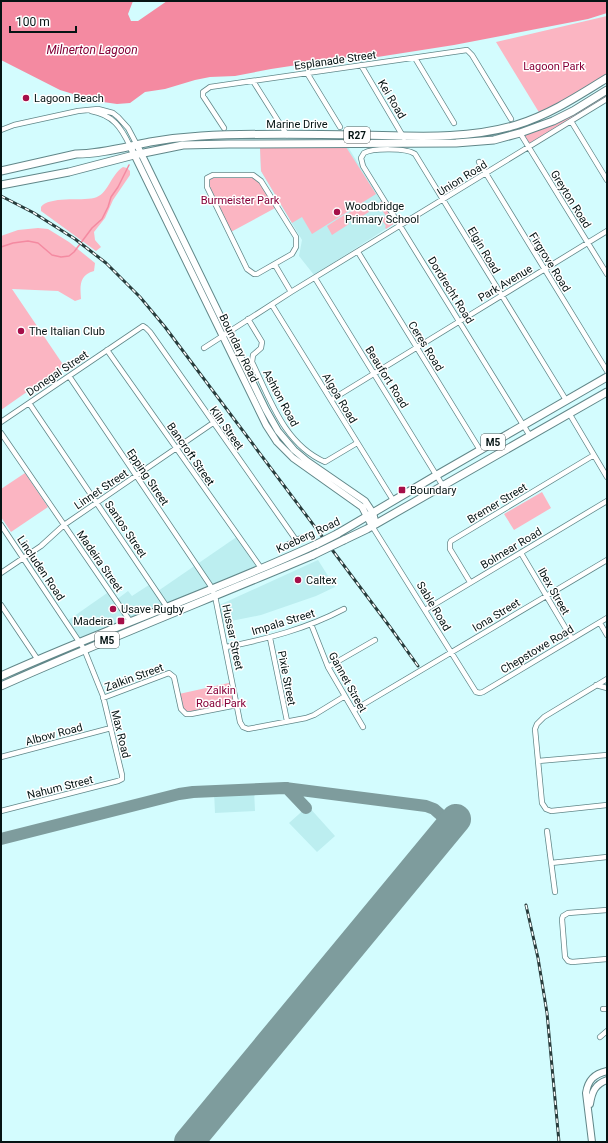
<svg xmlns="http://www.w3.org/2000/svg" width="608" height="1143" viewBox="0 0 608 1143" font-family="Roboto,sans-serif">
	<style>
		.built { fill: #bceef0 }
		.green { fill: #fbb5c2 }
		.water { fill: #f48aa1 }
		.lines { fill: none; stroke-linecap: round; stroke-linejoin: round }
		.stream { stroke: #f48aa1; stroke-width: 1.5 }
		.taxiway { stroke: #7e9c9d; stroke-width: 12 }
		.runway { stroke: #7e9c9d; stroke-width: 30 }
		.street-casing { stroke: #618789; stroke-width: 6 }
		.secondary-casing { stroke: #618789; stroke-width: 8 }
		.primary-casing { stroke: #618789; stroke-width: 9 }
		.street { stroke: #fff; stroke-width: 4.5 }
		.secondary { stroke: #fff; stroke-width: 6 }
		.primary { stroke: #fff; stroke-width: 7 }
		.rail-casing { stroke: #283c3c; stroke-width: 3 }
		.rail { stroke: #fff; stroke-width: 1.5; stroke-dasharray: 4.5; stroke-linecap: butt }
		.primary-bridge-casing { stroke: #618789; stroke-width: 9; stroke-linecap: butt }
		.primary-bridge { stroke: #fff; stroke-width: 7 }
		.poi-dot { fill: #a50f49; stroke: #fff; stroke-width: 1.5 }
		.labels { text-anchor: middle; stroke-width: 3; stroke-linejoin: round; paint-order: stroke }
		.shield { fill: #fff; stroke: #505a5a; stroke-width: 1 }
		.shield-label { font-size: 10px; font-weight: bold; fill: #051414 }
		.street-label { font-size: 11px; fill: #051414; stroke: #fff }
		.park-label { font-size: 11px; fill: #860038; stroke: #fff }
		.poi-label { font-size: 11px; fill: #051414; stroke: #fff; text-anchor: start }
		.water-label { font-size: 12px; font-style: italic; fill: #850037; stroke: #fff }
	</style>
	<rect width="100%" height="100%" fill="#d3fcfe"/>
	<path class="built" d="M260,147H348L395,223L314,275L299,256L302,240L261,171Z
		M238,536L261,568L80,642L67,621L110,591L116,600L128,591L132,596L152,583L158,591Z
		M318,560L335,587L316,596L261,615L221,623L217,606Z
		M254,789L255,811L215,813L214,791Z
		M308,806L335,836L317,852L289,823Z"/>
	<path class="green" d="M607,16V76L540,114L496,42Z
		M607,90V99L528,147L520,133L530,130Z
		M260,147H346L376,194L312,234L302,217L292,223L261,171Z
		M123,167L127,168L130,171V175L113,200L105,218L94,232L95,240L101,247L96,251L41,211V207C49,196 81,201 94,198C108,195 111,174 123,167Z
		M209,176L257,177L277,207L229,233L206,182Z
		M382,201L395,223L386,229L385,227L386,226L381,219L386,216L378,204Z
		M364,203L369,212L352,222L347,214Z
		M344,215L349,224L332,235L327,226Z
		M38,228L48,229L69,242L95,263L94,271C79,275 80,286 81,299L75,301L58,291L12,289L64,366L1,410V236L18,230Z
		M25,473L48,507L11,532L1,517V489Z
		M542,492L551,508L514,530L504,514Z
		M233,682L237,706L191,715L183,711L179,694Z"/>
	<path class="water" d="M1,1H133L128,14L131,21H138L167,1H607V13L588,19L454,45L352,61L350,57L271,69L235,76L210,77L195,80L165,89L145,92L130,103L117,104L96,101L60,90L1,60Z"/>
	<g class="lines">
		<path class="stream" d="M1,247L13,243L28,241L38,243L52,255L61,257L69,256L74,252L92,228L102,219L108,207L111,197L118,187L129,165"/>
		<path class="taxiway" d="M287,788L306,808
			M1,839L179,794L193,792L285,788L426,806L434,809L452,825"/>
		<path class="runway" d="M189,1142L456,819"/>
		<defs>
			<path id="street" d="M415,58L454,123
				M361,65L404,138
				M307,73L340,127
				M253,81L287,135
				M91,111C113,115 121,127 130,146
				M571,121L607,180
				M224,128L203,96V92L210,87L467,50L472,55L511,119
				M1,130L14,125L78,111L98,109L113,113L118,117L128,128L137,145
				M520,133L607,274
				M479,162L607,371
				M213,175H253L261,181L296,237V247L292,254L257,274H254L247,269L207,187V178Z
				M358,252L480,450
				M275,265L291,292
				M315,278L443,486
				M272,305L393,500
				M248,319L262,342L261,348L253,355L252,362C270,399 284,444 325,462L357,443
				M204,348L291,292L607,99
				M107,350L261,568
				M69,376L210,585L215,596L240,722L243,727L248,729L306,718L314,715L345,696
				M331,400L607,231
				M29,403L167,607
				M569,413L607,477
				M1,422L143,326L146,328L150,332L296,540
				M1,433L130,621
				M530,436L363,166L361,158L364,153C373,148 407,148 415,154L566,400
				M1,525L84,649L103,696L122,775V779L118,781L1,811
				M372,526L476,692L480,693L483,692L607,618
				M279,549L301,538
				M521,553L572,639
				M1,573L41,546L64,525L213,423
				M470,582L450,549V543L451,541L594,455
				M1,605L38,660
				M425,610L607,501
				M600,623L607,635
				M311,624L328,667L363,727
				M270,638L287,721
				M226,647C267,639 306,629 344,609
				M328,667L375,640
				M607,679L544,717L537,724L535,729L542,803L546,809L551,811L607,805
				M596,685L607,688
				M103,698L169,673L174,677L181,709L186,714H191L237,705
				M354,710L607,560
				M1,757L111,728
				M538,761L607,755
				M547,831L555,892
				M551,863L607,857
				M607,910L568,913L563,916L562,919L565,957L568,961L572,962L607,959
				M603,1009H607
				M600,1037L607,1031"/>
			<path id="secondary" d="M137,145L266,410L278,431L294,450L307,461L365,501L373,513L376,524
				M130,146L266,425L277,442L293,458L362,507L372,526
				M590,1104C592,1092 595,1084 607,1080
				M592,1142L586,1093C588,1080 594,1074 607,1071"/>
			<path id="primary" d="M1,171L76,154C101,154 125,147 150,142C167,139 184,137 201,136C255,133 309,134 362,135C413,136 467,140 516,125C549,115 578,96 607,78
				M1,185L69,172L134,155L183,145L229,144L456,143L494,140L520,133L553,121L573,111L607,90
				M337,534L437,475L607,377
				M344,540L367,529L607,392
				M1,676C105,629 213,592 317,544
				M1,686C104,640 209,599 313,555"/>
		</defs>
		<use href="#street" class="street-casing"/>
		<use href="#secondary" class="secondary-casing"/>
		<use href="#primary" class="primary-casing"/>
		<use href="#street" class="street"/>
		<use href="#secondary" class="secondary"/>
		<use href="#primary" class="primary"/>
		<defs>
			<path id="rail" d="M1,196L34,213L75,239L106,263L140,297L165,327L390,627L418,666
				M526,905L538,958L547,1013L559,1142"/>
		</defs>
		<use href="#rail" class="rail-casing"/>
		<use href="#rail" class="rail"/>
		<defs>
			<path id="primary-bridge" d="M317,544L337,534
				M313,555L344,540"/>
		</defs>
		<use href="#primary-bridge" class="primary-bridge-casing"/>
		<use href="#primary-bridge" class="primary-bridge"/>
	</g>
	<g class="poi-dot">
		<circle cx="26" cy="98" r="4"/>
		<circle cx="337" cy="212" r="4"/>
		<circle cx="21" cy="331" r="4"/>
		<rect x="398" y="486" width="8" height="8" rx="2"/>
		<circle cx="298" cy="580" r="4"/>
		<circle cx="113" cy="609" r="4"/>
		<rect x="117" y="617" width="8" height="8" rx="2"/>
	</g>
	<g class="labels">
		<g class="shield">
			<rect x="344" y="127" width="26" height="16" rx="3"/>
			<rect x="481" y="434" width="24" height="16" rx="3"/>
			<rect x="95" y="632" width="24" height="16" rx="3"/>
		</g>
		<g class="shield-label">
			<text x="357" y="139">R27</text>
			<text x="493" y="446">M5</text>
			<text x="107" y="644">M5</text>
		</g>
		<g class="street-label">
			<text transform="translate(335 60) rotate(-8)" y="4">Esplanade Street</text>
			<text transform="translate(392 99) rotate(59)" y="4">Kei Road</text>
			<text x="297" y="128">Marine Drive</text>
			<text transform="translate(462 178) rotate(-32)" y="4">Union Road</text>
			<text transform="translate(571 199) rotate(58)" y="4">Greyton Road</text>
			<text transform="translate(484 250) rotate(59)" y="4">Elgin Road</text>
			<text transform="translate(550 262) rotate(58)" y="4">Firgrove Road</text>
			<text transform="translate(505 283) rotate(-31)" y="4">Park Avenue</text>
			<text transform="translate(451 290) rotate(58)" y="4">Dordrecht Road</text>
			<text transform="translate(426 346) rotate(58)" y="4">Ceres Road</text>
			<text transform="translate(239 348) rotate(64)" y="4">Boundary Road</text>
			<text transform="translate(57 373) rotate(-34)" y="4">Donegal Street</text>
			<text transform="translate(387 377) rotate(58)" y="4">Beaufort Road</text>
			<text transform="translate(281 398) rotate(62)" y="4">Ashton Road</text>
			<text transform="translate(340 398) rotate(59)" y="4">Algoa Road</text>
			<text transform="translate(227 428) rotate(55)" y="4">Kiln Street</text>
			<text transform="translate(191 454) rotate(55)" y="4">Bancroft Street</text>
			<text transform="translate(148 477) rotate(56)" y="4">Epping Street</text>
			<text transform="translate(101 489) rotate(-34)" y="4">Linnet Street</text>
			<text transform="translate(497 503) rotate(-31)" y="4">Bremer Street</text>
			<text transform="translate(126 529) rotate(56)" y="4">Santos Street</text>
			<text transform="translate(308 535) rotate(-25)" y="4">Koeberg Road</text>
			<text transform="translate(511 548) rotate(-31)" y="4">Bolmear Road</text>
			<text transform="translate(100 561) rotate(55)" y="4">Madeira Street</text>
			<text transform="translate(41 568) rotate(56)" y="4">Lincluden Road</text>
			<text transform="translate(554 591) rotate(60)" y="4">Ibex Street</text>
			<text transform="translate(434 606) rotate(59)" y="4">Sable Road</text>
			<text transform="translate(496 615) rotate(-31)" y="4">Iona Street</text>
			<text transform="translate(283 622) rotate(-17)" y="4">Impala Street</text>
			<text transform="translate(233 637) rotate(78)" y="4">Hussar Street</text>
			<text transform="translate(537 649) rotate(-31)" y="4">Chepstowe Road</text>
			<text transform="translate(134 677) rotate(-20)" y="4">Zalkin Street</text>
			<text transform="translate(287 678) rotate(79)" y="4">Pixie Street</text>
			<text transform="translate(348 682) rotate(61)" y="4">Gannet Street</text>
			<text transform="translate(54 734) rotate(-15)" y="4">Albow Road</text>
			<text transform="translate(121 734) rotate(76)" y="4">Max Road</text>
			<text transform="translate(60 787) rotate(-14)" y="4">Nahum Street</text>
		</g>
		<g class="park-label">
			<text x="554" y="70">Lagoon Park</text>
			<text x="240" y="204">Burmeister Park</text>
			<text x="221" y="694">Zalkin<tspan x="221" dy="13">Road Park</tspan></text>
		</g>
		<g class="poi-label">
			<text x="34" y="102">Lagoon Beach</text>
			<text x="345" y="210">Woodbridge<tspan x="345" dy="13">Primary School</tspan></text>
			<text x="29" y="335">The Italian Club</text>
			<text x="410" y="494">Boundary</text>
			<text x="306" y="584">Caltex</text>
			<text x="121" y="613">Usave Rugby</text>
			<text x="113" y="625" text-anchor="end">Madeira</text>
		</g>
		<g class="water-label">
			<text x="92" y="54">Milnerton Lagoon</text>
		</g>
	</g>
	<rect width="608" height="1143" fill="none" stroke="#051414" stroke-width="4"/>
	<path d="M10 26v6h66v-6" fill="none" stroke="#051414" stroke-width="2"/>
	<text x="16" y="26" font-size="12" fill="#051414" stroke="#ffffff" stroke-width="3" paint-order="stroke">100 m</text>
</svg>
